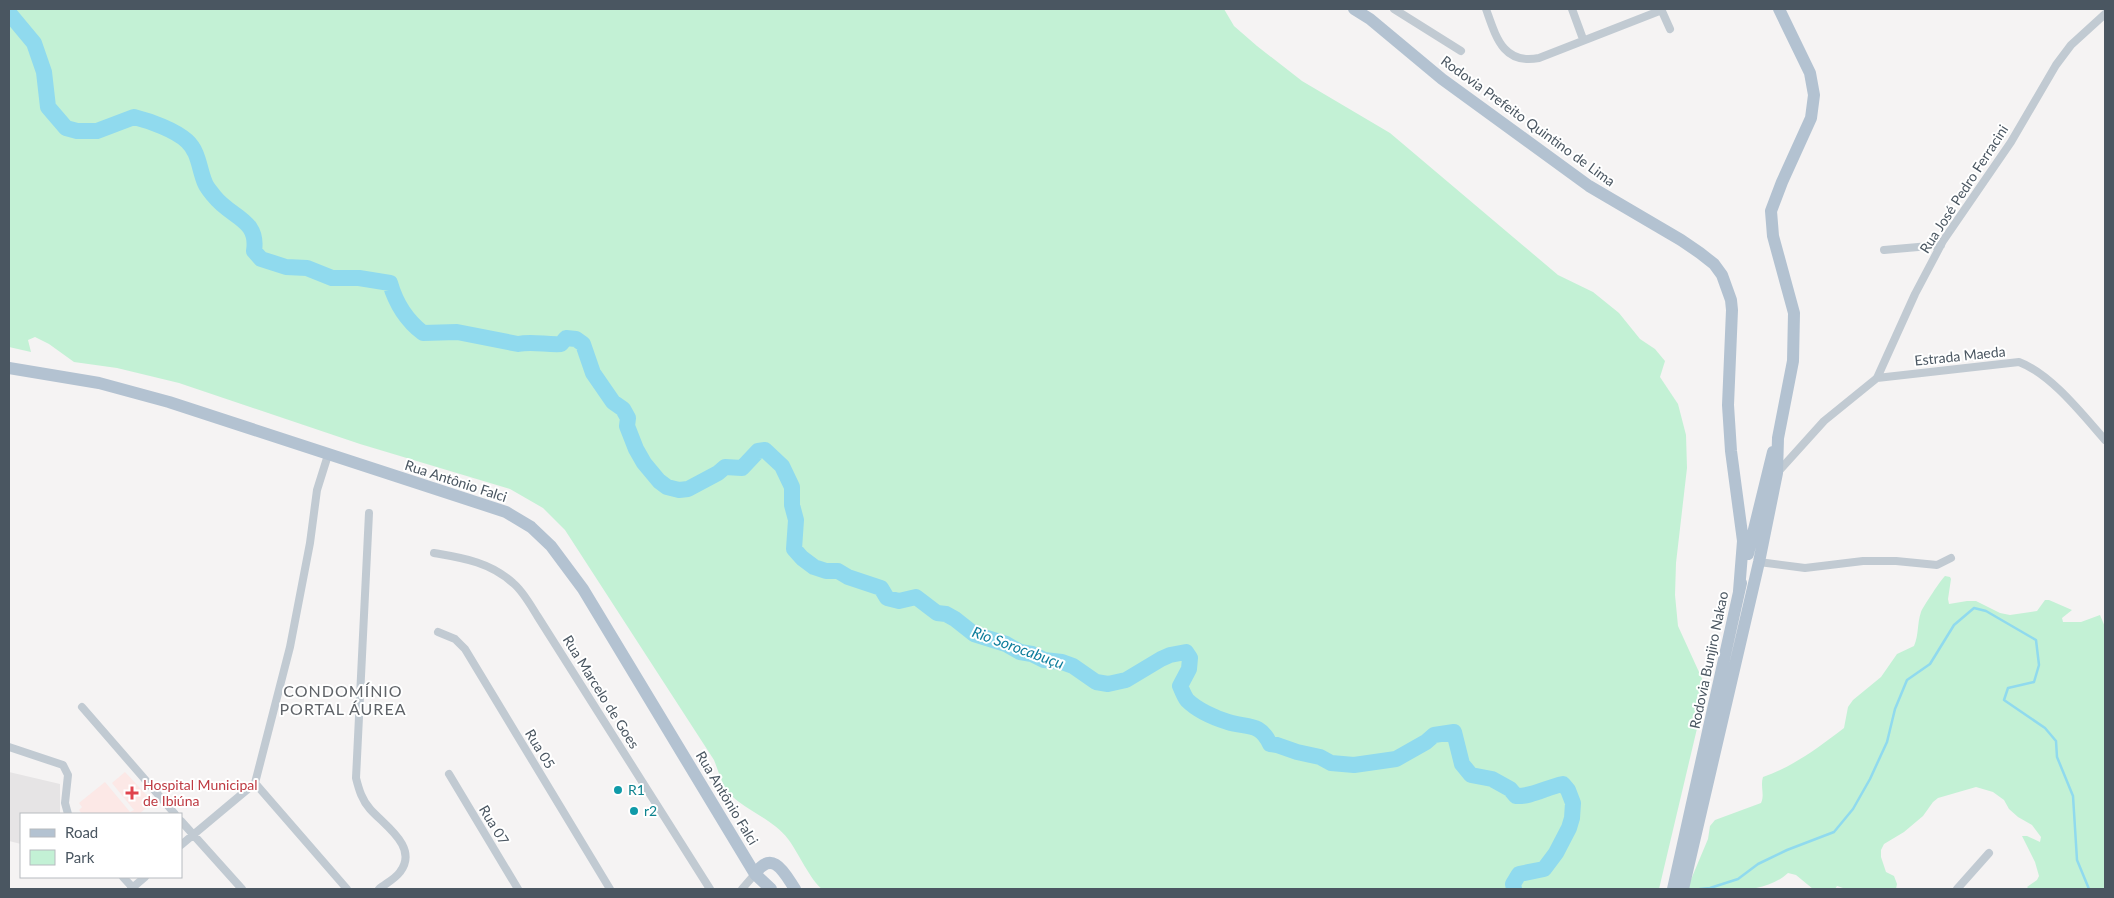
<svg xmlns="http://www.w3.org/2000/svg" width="2114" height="898" viewBox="0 0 2114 898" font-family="Lato,sans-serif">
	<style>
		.education { fill: #e6e4e5 }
		.medical { fill: #fce8e6 }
		.green { fill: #c3f1d5 }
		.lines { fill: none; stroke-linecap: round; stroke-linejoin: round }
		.stream { stroke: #90daee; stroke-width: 2.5 }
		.river { stroke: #90daee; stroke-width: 16 }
		.minor { stroke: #c1cad2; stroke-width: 8 }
		.primary { stroke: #b3c2d1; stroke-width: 12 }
		.culture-dot { fill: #0f9aa8; stroke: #fff; stroke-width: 2 }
		.health-dot { fill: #e0444e; stroke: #fff; stroke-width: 2 }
		.labels { text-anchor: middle; stroke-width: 4; stroke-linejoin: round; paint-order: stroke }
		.street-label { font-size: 14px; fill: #4a5661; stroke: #fff }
		.health-label { font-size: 14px; fill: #be3a42; stroke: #fff; text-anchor: start }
		.culture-label { font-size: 14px; fill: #0d838f; stroke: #fff; text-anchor: start }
		.water-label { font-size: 15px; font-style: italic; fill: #0c7c9b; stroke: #fff }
		.quarter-label { font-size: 16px; letter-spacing: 1px; fill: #5f6368; stroke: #fff }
	</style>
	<rect width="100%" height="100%" fill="#f5f3f3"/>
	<path class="education" d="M9,772L60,784V814H21V844L9,841Z"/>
	<path class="medical" d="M125,772L153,802L139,814H82L79,810L82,807L79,803L105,782L130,812L134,810L112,783Z"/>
	<path class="green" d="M9,9H1224L1234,26L1257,46L1302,81L1390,133L1558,275L1593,292L1619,313L1640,339L1655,349L1665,361L1660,377L1678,404L1686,435L1687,468L1676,563L1675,595L1678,626L1704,683V699L1659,889H822C811,881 798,852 788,839C772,818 745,811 728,792C722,784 718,770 714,760L565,530L543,508L510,489L360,444L179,383L117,368L74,362L49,344L35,337L28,340L31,352L9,347Z
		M1945,576L1950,577L1951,579L1948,599L1949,604L1967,601H1976L2000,613L2010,615L2037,611L2045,600H2049L2072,610L2062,618L2063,622H2081L2100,615L2105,627V889H2029L2027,887L2037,880L2039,876L2035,862L2022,836H2027L2040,842L2041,837L2032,825L2018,817L2009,809L2004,800L1993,792L1976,787L1938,798L1933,802L1923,816L1904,832L1884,844L1881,850V857L1886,872L1894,876L1897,884L1896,889H1846L1837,886L1835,889H1813L1796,875L1788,873C1762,897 1720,889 1687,889L1708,839L1710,826L1715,820L1761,803C1765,795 1760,786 1763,777C1794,766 1818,748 1844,728L1848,707L1853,700L1881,677L1897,654L1914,646C1919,635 1917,623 1921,612C1923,607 1942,578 1945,576Z"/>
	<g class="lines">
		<path class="stream" d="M1700,889L1710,888L1738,879L1758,864L1787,850L1834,832L1853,809L1870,779L1887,742L1895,709L1907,680L1930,664L1954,625L1974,608L1986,611L2036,640L2039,665L2034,682L2008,688L2004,700L2045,728L2056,741L2057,757L2073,796L2077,860L2089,889"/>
		<path class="river" d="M9,13L34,43L44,72L48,107L66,128L77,131H97L134,117C150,121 175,130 187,141C199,152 199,169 205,183C207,188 211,192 214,196C231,218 259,219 254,251L261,259L286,267L307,268L332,278H359L390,283C396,304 406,320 423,333L457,332L518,344C532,341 547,345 561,344L566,338L576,339L583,344L593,373L613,402L623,409L628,418L627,426L636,449L644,463L659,481L667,487L679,490L688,489L718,473L725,467L742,468L758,451L765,450L782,466L792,487V505L796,520L794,549L802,558L814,567L826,571H838L848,577L881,588L887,598L899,601L916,597L937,613L946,614L955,619L974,634L1006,644L1020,652L1032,654L1044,660L1062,662L1073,666L1096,682L1108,684L1126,680L1161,659L1170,655L1186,652L1190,658L1189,669L1180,686C1182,690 1184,696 1187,700C1197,710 1215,718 1228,722C1247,728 1260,722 1270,744L1277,745L1297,752L1320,757L1331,763L1354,765L1396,759L1426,742L1434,735L1454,732L1462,764L1471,775L1492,779L1510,789L1516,796C1531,797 1547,787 1563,784L1568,790L1573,803L1572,818L1569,828L1556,853L1544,869L1519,874L1513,884L1514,889"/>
		<path class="minor" d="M1394,9L1461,51
			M1486,9C1496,37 1503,65 1539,58L1662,10
			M1572,9L1583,39
			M1661,9L1670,29
			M1884,250L1941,245
			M1877,378L2019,362C2051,374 2082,414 2105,440
			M1777,473L1824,421L1877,378L1915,294L1943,241L2011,142L2056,65L2071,45L2105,14
			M369,513L356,778C359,790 362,800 370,809C385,826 419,847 400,872C395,879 385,884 379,889
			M434,553C463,558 490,562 513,583C523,591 531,606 538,617L710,889
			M1759,562L1805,568L1863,561H1896L1937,565L1951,558
			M438,632L455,639L465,649L610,889
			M82,707L175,814
			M9,747L63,765L68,775L65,803L68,814
			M449,774L518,889
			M255,783L347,889
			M181,821L242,889
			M181,845L255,783L290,647L310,543L317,490L328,455
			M123,877L134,889
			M131,889L145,877
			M742,889L755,874
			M1957,889L1989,853"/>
		<path class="primary" d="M1354,9L1370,19L1442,79L1589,186L1681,240L1700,253L1714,264L1722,275L1731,300L1732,310L1728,405L1731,451L1743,541L1739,591
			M9,368L99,383L169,402L506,512L531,527L551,546L583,589L755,874L771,889
			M1748,554L1773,452
			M755,874C773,848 785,874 795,889
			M1673,889L1741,583
			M1683,889L1759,562L1777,473L1778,438L1793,361L1794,313L1773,236L1771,211L1782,182L1811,118L1814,95L1810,73L1779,9"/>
	</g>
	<g class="culture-dot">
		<circle cx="618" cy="790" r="5"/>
		<circle cx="634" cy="811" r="5"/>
	</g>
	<path class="health-dot" d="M129.5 785.5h5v5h5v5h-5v5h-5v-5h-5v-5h5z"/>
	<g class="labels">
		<g class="street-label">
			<text transform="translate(1528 121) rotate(36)" y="5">Rodovia Prefeito Quintino de Lima</text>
			<text transform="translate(1964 189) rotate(-57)" y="5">Rua José Pedro Ferracini</text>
			<text transform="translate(1960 356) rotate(-6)" y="5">Estrada Maeda</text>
			<text transform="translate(456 481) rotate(18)" y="5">Rua Antônio Falci</text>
			<text transform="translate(1709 660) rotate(-78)" y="5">Rodovia Bunjiro Nakao</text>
			<text transform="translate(601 692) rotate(58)" y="5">Rua Marcelo de Goes</text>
			<text transform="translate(540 749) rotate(59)" y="5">Rua 05</text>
			<text transform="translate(727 798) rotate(59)" y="5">Rua Antônio Falci</text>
			<text transform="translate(494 825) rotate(59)" y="5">Rua 07</text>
		</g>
		<g class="health-label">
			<text x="143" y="790">Hospital Municipal<tspan x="143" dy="16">de Ibiúna</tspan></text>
		</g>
		<g class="culture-label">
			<text x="628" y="795">R1</text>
			<text x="644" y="816">r2</text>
		</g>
		<g class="water-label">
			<text transform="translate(1018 648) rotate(20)" y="5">Rio Sorocabuçu</text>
		</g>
		<g class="quarter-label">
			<text x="343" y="697">CONDOMÍNIO<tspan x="343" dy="18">PORTAL ÁUREA</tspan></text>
		</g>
	</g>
	<rect width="2114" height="898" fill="none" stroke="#4a5661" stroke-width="20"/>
	<rect x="20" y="813" width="162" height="65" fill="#ffffff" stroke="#b7bbc0"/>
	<rect x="30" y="829" width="25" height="8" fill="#b3c2d1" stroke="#b7bbc0"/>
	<text x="65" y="838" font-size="15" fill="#4a5661">Road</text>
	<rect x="30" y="850" width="25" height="15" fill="#c3f1d5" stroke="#b7bbc0"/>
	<text x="65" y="863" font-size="15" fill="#4a5661">Park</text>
</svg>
